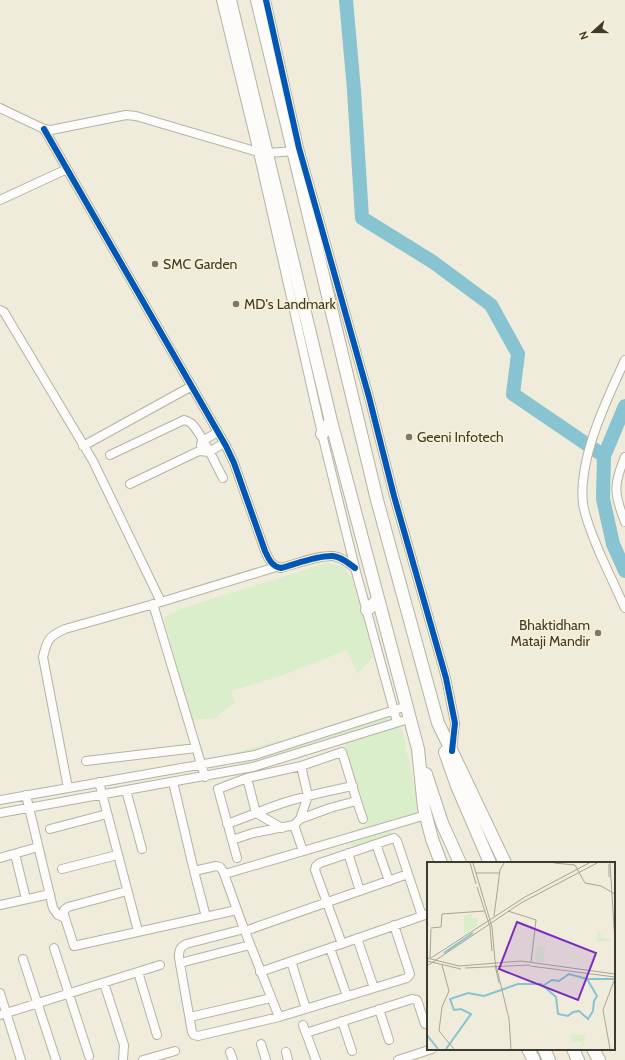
<svg xmlns="http://www.w3.org/2000/svg" width="625" height="1060" viewBox="0 0 625 1060" font-family="Cabin,sans-serif">
	<style>
		.green { fill: #dbeecc }
		.lines { fill: none; stroke-linecap: round; stroke-linejoin: round }
		.river { stroke: #87c3d0; stroke-width: 14 }
		.minor-casing { stroke: #b5b2a5; stroke-width: 10 }
		.highway-casing { stroke: #b5b2a5; stroke-width: 14 }
		.minor { stroke: #fdfcfa; stroke-width: 8 }
		.highway { stroke: #fdfcfa; stroke-width: 12 }
		.cycleway-casing { stroke: #f9f1d2; stroke-width: 8 }
		.cycleway { stroke: #0057b8; stroke-width: 6 }
		.poi-dot { fill: #7c786b; stroke: #f9f1d2; stroke-width: 1.5 }
		.labels { text-anchor: middle; stroke-width: 3; stroke-linejoin: round; paint-order: stroke }
		.poi-label { font-size: 14px; fill: #3d3a2e; stroke: #f9f1d2; text-anchor: start }
		.inset-river { fill: none; stroke: #87c3d0; stroke-width: 2 }
		.inset-road { fill: none; stroke: #a8a596; stroke-width: 1 }
		.view { fill: #7b2cbf; fill-opacity: 0.15; stroke: #7b2cbf; stroke-width: 2 }
		.inset-edge { fill: none; stroke: #3d3a2e; stroke-width: 2 }
	</style>
	<rect width="100%" height="100%" fill="#f0ecdb"/>
	<path class="green" d="M327,563L342,566L352,578L369,634L373,658L357,674L347,650L284,675L231,691L235,703L215,718L191,720L164,618L180,609Z
		M383,708L402,730L420,812L388,821L391,835L354,849L345,834L367,825L342,736L240,767L236,752L289,738Z"/>
	<g class="lines">
		<path class="river" d="M346,0L354,90L362,218L433,262L491,305L518,354L513,394L604,456
			M625,406L604,456L603,499L613,544L625,571"/>
		<defs>
			<path id="minor" d="M221,0L258,152L322,434L355,568L397,722
				M266,0L299,148L369,397L394,496L446,678L455,723L452,750
				M0,108L44,129L51,130L126,115L136,116L258,152L267,153L297,151
				M44,129L226,446L234,463L265,551C269,559 271,566 281,568C296,564 318,555 333,556C342,557 348,563 355,568
				M0,200L67,169
				M0,310L4,312L93,461L161,602
				M625,360C606,401 578,459 583,504C586,522 594,539 601,556C609,573 617,591 625,608
				M201,445L202,441L218,432
				M83,446L192,386
				M110,455L184,420C187,421 190,422 192,424C203,436 215,463 223,478
				M625,457C613,485 614,494 625,522
				M130,484L199,451L209,452L224,443
				M153,604L205,777
				M86,761L196,748
				M247,778L256,813L282,828
				M99,782L138,931
				M173,782L194,871L206,917
				M68,788L43,657C47,640 49,636 65,629L161,602L276,567
				M126,790L142,849
				M26,795L53,908L58,915L65,918
				M0,800L255,755L407,706
				M0,813L253,767L402,721
				M300,819L308,796L301,766
				M227,824C245,818 262,810 280,804C304,796 329,791 353,786
				M294,825L303,851
				M50,829L107,814
				M232,840L253,833L294,825L300,819L330,808L356,801
				M376,844L389,881
				M348,853L360,891
				M15,854L26,899
				M0,858L38,847
				M237,858L218,789L247,778L301,766L342,752C349,774 355,797 363,819
				M62,869L117,855
				M194,871L216,866L220,867L223,871L244,929L279,1017
				M225,874L426,815
				M127,891L68,907L64,910V915L74,946L237,910
				M0,905L50,894
				M244,929L186,944C179,948 179,951 179,958L192,1032L194,1035L198,1036L279,1017L407,978L410,974L394,925
				M245,931L408,874
				M357,938L374,988
				M342,944L315,870L316,866L320,863L394,838L397,841L422,916
				M54,948L89,1056
				M330,948L347,996
				M23,959L56,1060
				M291,961L306,1009
				M180,963L250,945
				M138,972L157,1035
				M260,972L428,914
				M104,983L122,1039L124,1045L123,1060
				M0,993L21,1060
				M379,1009L389,1040
				M0,1015L160,965
				M190,1017L271,998
				M342,1021L352,1051
				M303,1025L316,1060
				M306,1033L412,999L417,1000L425,1024H428
				M261,1044L266,1060
				M230,1052L233,1060
				M286,1052L288,1060
				M143,1060L175,1051
				M398,1060L432,1049"/>
			<path id="highway" d="M230,0L331,421L418,749L424,808L432,839L441,863
				M257,0L377,500L438,723L456,760L505,863
				M322,434L331,421
				M367,610L378,600
				M445,752L457,786L490,863
				M426,774L442,823L460,863
				M528,1049L534,1060
				M544,1049L549,1060
				M573,1049L578,1060
				M593,1049L599,1060"/>
		</defs>
		<use href="#minor" class="minor-casing"/>
		<use href="#highway" class="highway-casing"/>
		<use href="#minor" class="minor"/>
		<use href="#highway" class="highway"/>
		<defs>
			<path id="cycleway" d="M266,0L299,148L369,397L394,496L446,678L455,723L452,751
				M44,129L226,446L234,463L265,551C269,559 271,566 281,568C296,564 318,555 333,556C342,557 348,563 355,568"/>
		</defs>
		<use href="#cycleway" class="cycleway-casing"/>
		<use href="#cycleway" class="cycleway"/>
	</g>
	<g class="poi-dot">
		<circle cx="155" cy="264" r="4"/>
		<circle cx="236" cy="304" r="4"/>
		<circle cx="409" cy="437" r="4"/>
		<circle cx="598" cy="633" r="4"/>
	</g>
	<g class="labels">
		<g class="poi-label">
			<text x="163" y="269">SMC Garden</text>
			<text x="244" y="309">MD's Landmark</text>
			<text x="417" y="442">Geeni Infotech</text>
			<text x="590" y="630" text-anchor="end">Bhaktidham<tspan x="590" dy="16">Mataji Mandir</tspan></text>
		</g>
	</g>
	<g transform="translate(427 862)">
		<rect width="188" height="188" fill="#f0ecdb"/>
		<path d="M45,52V56H50V64L37,73V53ZM172,68L175,75L186,79H169ZM110,84L118,85L117,100H109ZM144,173H158V177H156L157,184H155L154,180H144Z" fill="#dbeecc"/>
		<path class="inset-river" d="M17,91L46,71M117,123L125,118L132,119L142,112L160,117M0,173L11,187M19,187L44,152L34,147L27,148L23,137L41,131L57,134L91,122H114L129,135L131,152L141,154L146,150L152,149L161,157L166,149L167,139L170,134L160,117H188"/>
		<path class="inset-road" d="M43,1L49,22M46,1L65,65L68,99L82,157L84,187M127,1L148,3L158,21L174,24L188,32M183,1L188,81M182,2V15M49,11H73M50,25L63,65L65,89M81,49L109,58L104,100M67,54L73,8L77,1M4,66L14,65L15,52L57,49M0,96L32,104L94,99L188,112M3,96L4,67M4,96L98,35L162,1M0,99L34,107M15,103L22,129L15,145L12,169L27,187M68,103L72,121M0,104L94,41L170,1M103,104L188,115M38,106L103,103M183,187L176,148L188,116"/>
		<path class="view" d="M90,60L169,91L151,138L72,107Z"/>
		<rect width="188" height="188" class="inset-edge"/>
	</g>
	<g transform="translate(593 32) rotate(249)" stroke="#f9f1d2" stroke-width="3" paint-order="stroke">
	<path d="M0-3L7 15L0 10L-7 15Z" fill="#3d3a2e"/>
	<text y="-6" font-size="11" font-weight="bold" text-anchor="middle" fill="#3d3a2e">N</text>
	</g>
</svg>
